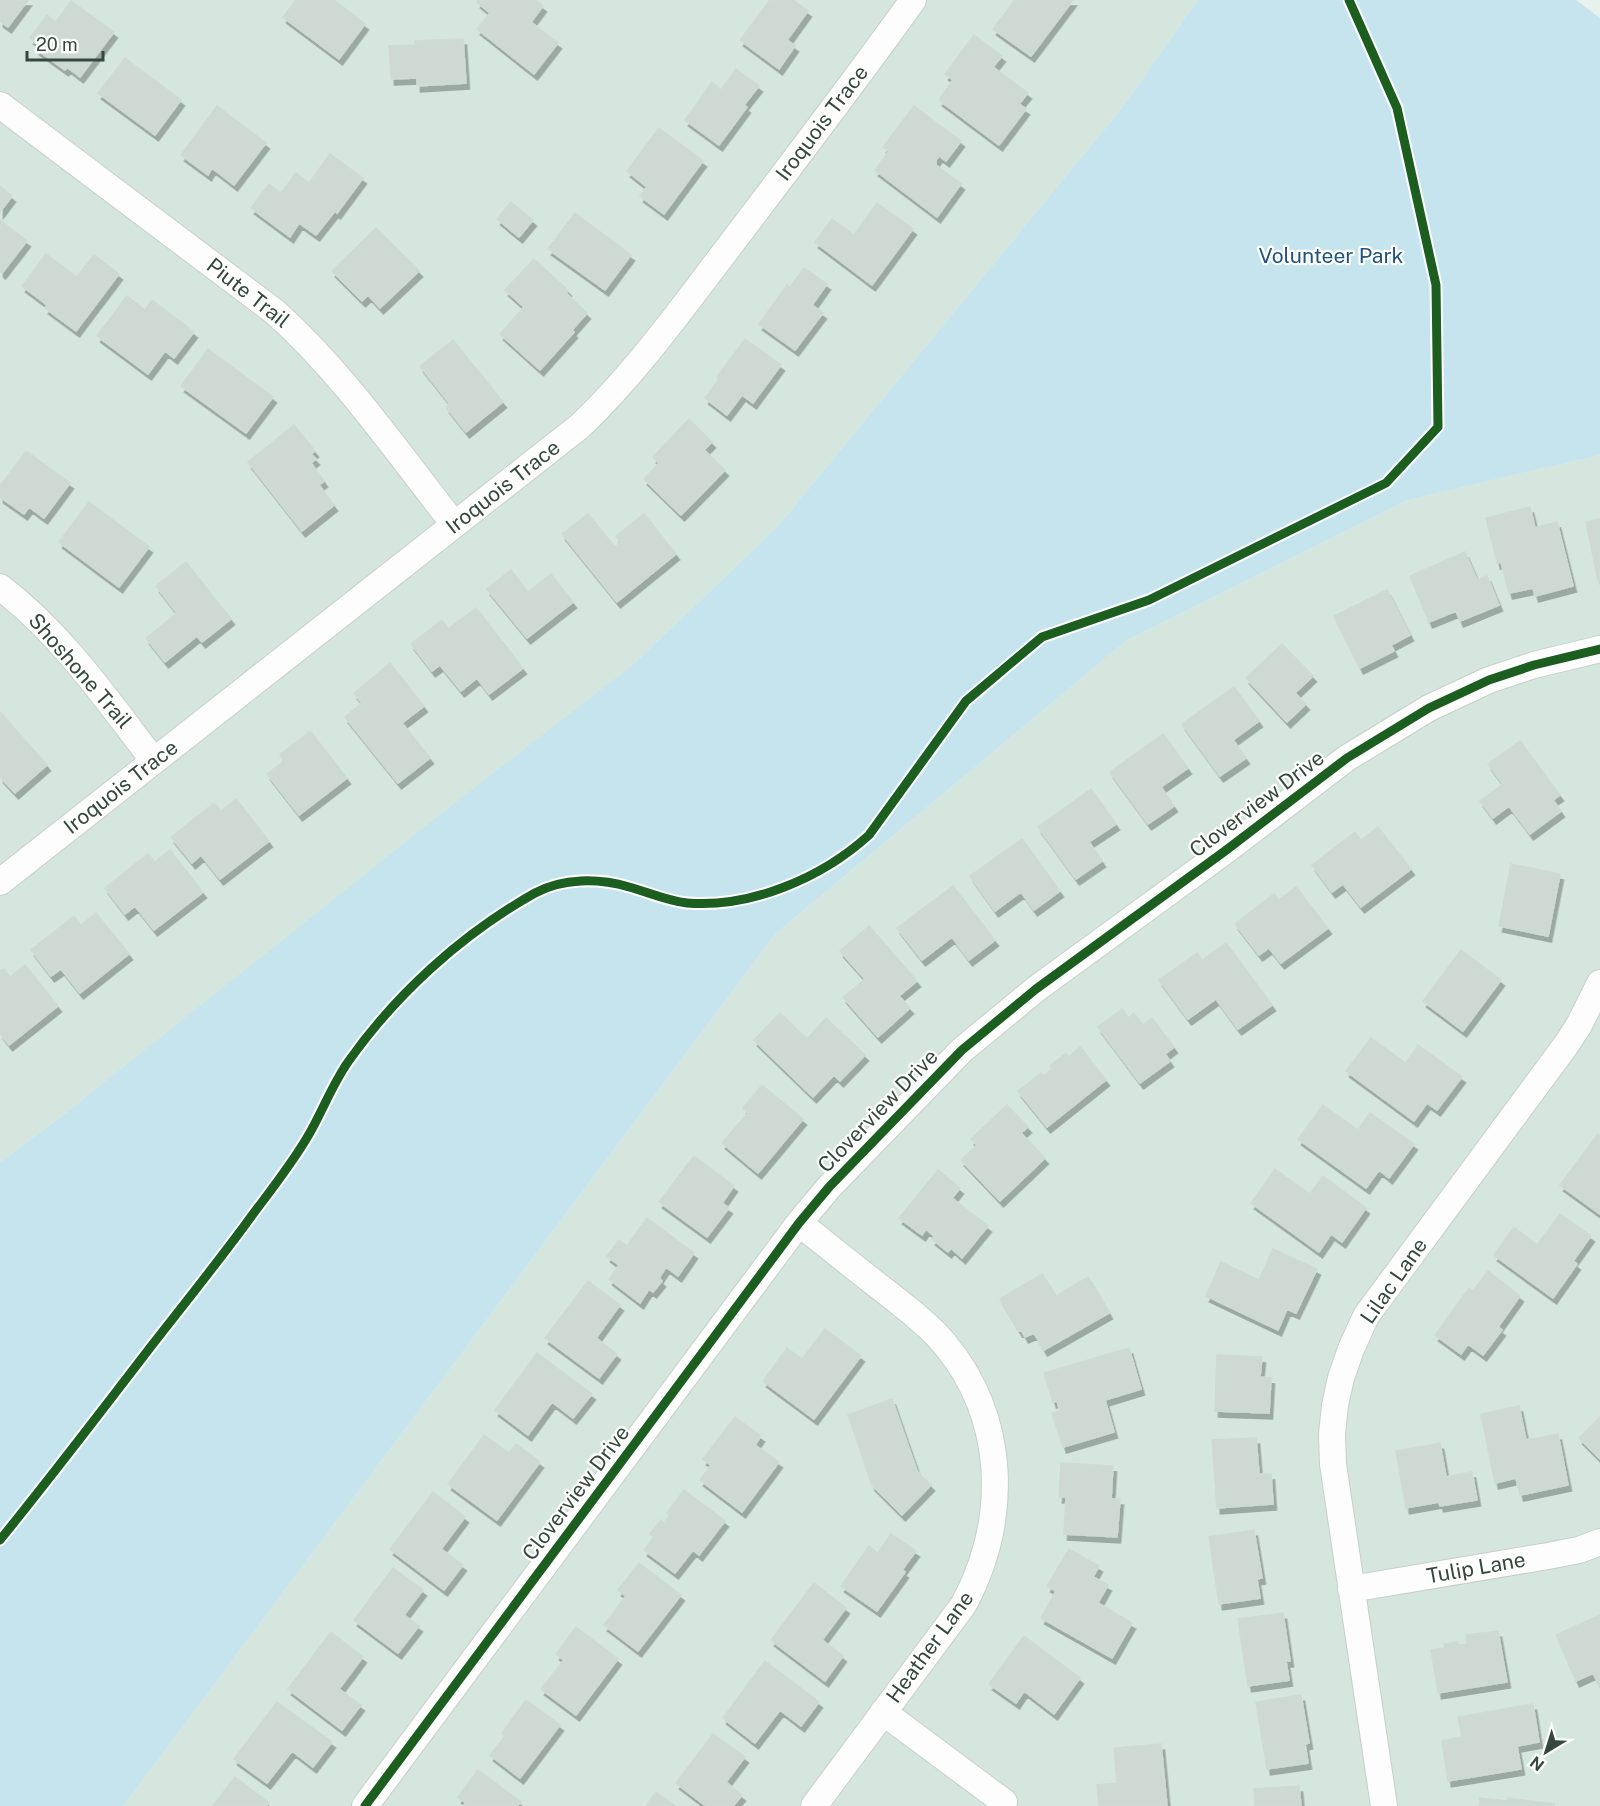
<svg xmlns="http://www.w3.org/2000/svg" width="1600" height="1806" viewBox="0 0 1600 1806" font-family="'Public Sans',sans-serif">
	<style>
		.residential { fill: #d5e6de }
		.green { fill: #c6e4ed }
		.building { fill: #cfd9d4; stroke: #cedad4; stroke-width: 1.5; filter: url(#shadow) }
		.lines { fill: none; stroke-linecap: round; stroke-linejoin: round }
		.street-casing { stroke: #c6d0cb; stroke-width: 28 }
		.street { stroke: #fcfdfc; stroke-width: 26 }
		.cycleway-casing { stroke: #fff; stroke-width: 13 }
		.cycleway { stroke: #1b5e20; stroke-width: 9 }
		.labels { text-anchor: middle; stroke-width: 4.5; stroke-linejoin: round; paint-order: stroke }
		.street-label { font-size: 21px; fill: #34483d; stroke: #fff }
		.park-label { font-size: 21px; fill: #215280; stroke: #fff }
	</style>
	<defs>
		<filter id="shadow"><feDropShadow dx="3.5" dy="6" stdDeviation="0" flood-color="#0004"/></filter>
	</defs>
	<rect width="100%" height="100%" fill="#e8f2ed"/>
	<path class="residential" d="M0,0H1198L1122,108L779,525L635,663L62,1116L0,1163Z
		M1600,455V1806H123L775,934L1127,640L1408,500Z"/>
	<path class="green" d="M1198,0H1576L1600,18V455L1408,500L1127,640L775,934L123,1806H0V1163L62,1116L442,813L635,663L779,525L1122,108Z"/>
	<path class="building" d="M0,0H28L8,27L0,21Z
		M296,0H334L365,24L339,59L283,17Z
		M478,0H535L543,6L531,22L558,43L534,74L477,29L490,13L477,2Z
		M770,0H793L808,11L787,40L795,46L779,69L740,40Z
		M1015,0H1073L1031,56L993,29Z
		M71,1L114,32L80,77L67,67L65,70L36,49L39,45L30,38L47,15L56,22Z
		M974,35L1002,56L993,67L1028,93L1019,104L1026,109L999,145L939,100L953,80L945,74Z
		M463,39L466,83L417,86V78L391,79L389,46L415,45V41Z
		M125,58L181,100L155,135L98,93Z
		M736,69L759,86L744,105L747,107L719,145L685,120L712,82L721,90Z
		M217,106L266,143L234,185L212,168L208,175L181,155Z
		M914,106L961,141L946,161L939,156L936,160V165L961,184L937,217L875,170L889,151L883,147Z
		M659,128L703,161L664,214L640,196L647,187L627,171Z
		M330,154L363,178L337,213L335,211L316,235L299,223L290,237L251,208L269,184L281,193L296,173L309,183Z
		M0,186L12,196L0,212Z
		M511,202L533,220L519,237L497,219Z
		M877,203L913,229L872,285L815,242L832,219L854,235Z
		M575,213L631,255L605,290L548,249Z
		M0,220L27,241L2,273L0,271Z
		M376,228L419,271L380,308L368,295L362,301L332,271Z
		M46,254L77,277L94,255L119,274L76,331L45,308L47,305L22,286Z
		M534,259L568,290L566,293L587,313L572,330L574,332L540,370L500,334L524,307L505,290Z
		M804,268L827,284L812,305L823,313L795,350L759,324L787,285L790,287Z
		M127,296L145,310L152,300L194,332L174,358L165,351L148,374L97,336Z
		M745,339L781,365L753,403L742,395L727,415L705,398L719,379L717,377Z
		M453,340L503,402L466,432L446,407L450,404L420,366Z
		M208,349L273,397L246,433L181,386Z
		M689,419L712,442L704,450L725,470L681,515L644,479L659,463L653,457Z
		M294,425L315,451L311,454L316,459L311,463L324,481L319,485L334,505L302,531L248,462Z
		M26,451L70,483L44,518L29,507L24,514L0,497V486Z
		M89,502L149,547L119,587L59,542Z
		M1530,507L1535,528L1557,522L1573,586L1535,596L1533,588L1509,593L1501,562L1497,563L1486,518Z
		M588,514L615,547L621,542L616,536L644,514L676,554L617,602L562,534Z
		M1600,519V581H1598L1586,522Z
		M1465,552L1477,580L1487,576L1499,605L1460,621L1456,611L1429,622L1410,576Z
		M186,562L231,619L202,642L197,636L165,662L146,638L177,613L156,586Z
		M511,570L528,592L551,574L573,602L527,638L487,589Z
		M1387,590L1410,635L1391,645L1394,651L1360,668L1334,616Z
		M476,608L523,668L489,694L477,678L461,691L440,665L432,671L411,644L442,620L448,629Z
		M1282,644L1313,676L1295,693L1306,704L1287,722L1246,678Z
		M390,663L424,706L402,723L430,758L398,783L345,717L362,703L354,693Z
		M1234,687L1259,721L1233,740L1246,758L1220,776L1182,724Z
		M1,713L47,765L15,793L0,777Z
		M310,731L347,778L299,815L267,774L284,761L280,755Z
		M1163,734L1188,768L1161,787L1174,806L1148,824L1110,772Z
		M1520,741L1560,795L1553,800L1561,811L1530,834L1509,806L1493,818L1480,801L1503,784L1488,764Z
		M1091,789L1116,824L1089,842L1102,861L1076,879L1038,827Z
		M236,799L269,841L220,879L201,855L192,863L171,837L214,803L221,811Z
		M1378,827L1411,869L1361,907L1343,884L1332,892L1312,865L1355,832L1361,840Z
		M1022,839L1060,891L1034,910L1021,892L995,911L970,876Z
		M170,850L203,892L154,930L135,906L125,914L105,888L148,854L155,862Z
		M1511,864L1560,874L1548,936L1499,926Z
		M953,886L995,940L969,960L952,937L922,960L897,928Z
		M1296,887L1328,928L1281,963L1269,948L1259,955L1235,924L1274,894L1279,900Z
		M96,913L129,954L80,993L61,969L51,976L31,950L74,916L81,925Z
		M869,926L917,981L899,996L910,1008L878,1037L843,997L865,979L840,951Z
		M1226,943L1272,1005L1238,1029L1216,999L1188,1019L1159,980L1197,953L1202,960Z
		M1461,950L1501,980L1463,1031L1423,1001Z
		M25,965L58,1006L9,1045L0,1033V971L4,969L10,977Z
		M1122,1009L1128,1018L1134,1013L1143,1025L1152,1018L1174,1047L1165,1054L1170,1061L1140,1083L1098,1027Z
		M780,1013L807,1039L826,1018L865,1055L840,1081L834,1075L813,1097L754,1040Z
		M1371,1038L1406,1063L1418,1045L1462,1077L1437,1110L1427,1103L1414,1121L1346,1071Z
		M1080,1047L1106,1080L1047,1127L1018,1091L1041,1073L1044,1076L1052,1069L1050,1066L1066,1053L1069,1057Z
		M762,1085L803,1119L758,1173L722,1143L748,1113L743,1108Z
		M1007,1105L1028,1127L1021,1133L1045,1158L1000,1201L961,1160L977,1145L971,1139Z
		M1323,1105L1358,1130L1370,1113L1414,1144L1389,1178L1379,1170L1366,1188L1298,1139Z
		M1598,1134L1600,1136V1214L1560,1185Z
		M694,1156L734,1186L722,1203L729,1208L707,1237L659,1202Z
		M1275,1169L1310,1194L1323,1176L1366,1208L1342,1242L1331,1234L1319,1252L1251,1203Z
		M938,1170L960,1188L952,1198L988,1226L962,1258L951,1248L948,1252L932,1239L934,1236L926,1229L922,1235L899,1218Z
		M1560,1214L1591,1236L1573,1261L1577,1264L1553,1298L1494,1255L1514,1227L1537,1245Z
		M647,1218L694,1253L678,1276L666,1267L659,1278L662,1281L653,1292L649,1289L640,1303L609,1279L619,1265L607,1256L619,1240L627,1246Z
		M1273,1249L1317,1269L1296,1313L1287,1309L1278,1330L1206,1296L1221,1262L1259,1280Z
		M1488,1271L1520,1296L1498,1327L1502,1330L1483,1355L1468,1344L1461,1354L1435,1335L1469,1288L1473,1291Z
		M1042,1274L1056,1296L1088,1277L1109,1313L1044,1350L1034,1333L1025,1337L1021,1330L1019,1331L1000,1299Z
		M588,1281L620,1305L596,1338L617,1354L599,1378L545,1338Z
		M825,1329L861,1356L814,1419L763,1381L787,1348L802,1359Z
		M1129,1348L1141,1389L1105,1400L1114,1432L1063,1447L1052,1413L1060,1411L1057,1401L1053,1402L1044,1373Z
		M537,1353L592,1394L573,1418L552,1402L528,1435L495,1410Z
		M1217,1355L1262,1357L1260,1377L1271,1378L1269,1413L1215,1411Z
		M892,1399L917,1471L931,1485L902,1515L872,1485L848,1415Z
		M1519,1406L1526,1440L1558,1434L1568,1485L1520,1495L1516,1478L1495,1483L1481,1414Z
		M735,1417L761,1436L755,1445L779,1462L742,1512L700,1480L711,1465L703,1459Z
		M1600,1417V1459L1579,1438Z
		M484,1435L509,1453L516,1444L540,1462L497,1520L448,1484Z
		M1256,1438L1259,1474H1271L1273,1504L1217,1508L1212,1440Z
		M1440,1443L1446,1477L1472,1472L1477,1500L1440,1506L1439,1502L1406,1508L1396,1451Z
		M1061,1463L1113,1466L1111,1499H1120L1117,1537L1064,1534L1066,1497H1059Z
		M684,1490L725,1521L699,1555L693,1550L675,1573L644,1550L654,1537L650,1534L661,1520L664,1523L670,1515L667,1513Z
		M433,1492L465,1517L441,1549L463,1565L444,1590L390,1549Z
		M1254,1530L1262,1578L1257,1579L1260,1598L1219,1604L1209,1537Z
		M891,1534L916,1551L902,1570L905,1572L877,1611L841,1586L869,1546L878,1553Z
		M1069,1549L1099,1566L1093,1577L1108,1585L1098,1603L1132,1623L1112,1658L1041,1618L1056,1591L1047,1586Z
		M639,1563L681,1595L638,1651L604,1625L626,1596L618,1590Z
		M393,1568L423,1590L404,1615L419,1626L398,1653L354,1620Z
		M814,1583L846,1608L822,1640L843,1656L825,1681L771,1640Z
		M1283,1613L1290,1661H1286L1289,1680L1248,1686L1238,1619Z
		M1600,1615V1688L1593,1673L1576,1681L1556,1635Z
		M576,1627L618,1659L576,1715L541,1689L564,1660L556,1654Z
		M1498,1631L1507,1682L1438,1693L1431,1650L1445,1648L1444,1644L1458,1642L1459,1645L1467,1644L1466,1635Z
		M331,1632L363,1657L339,1689L361,1705L342,1730L288,1689Z
		M1024,1636L1080,1678L1054,1714L1024,1691L1016,1703L989,1684Z
		M765,1661L819,1702L801,1726L780,1710L755,1743L723,1718Z
		M1301,1695L1309,1743L1305,1744L1308,1763L1267,1769L1256,1702Z
		M526,1700L560,1725L520,1778L490,1755L505,1736L502,1733Z
		M277,1702L332,1742L313,1767L292,1751L267,1783L234,1759Z
		M1533,1704L1539,1742L1517,1746L1521,1769L1448,1781L1442,1741L1462,1737L1458,1717Z
		M713,1734L745,1757L726,1782L742,1795L733,1806H706L676,1783Z
		M1161,1744L1167,1806H1099L1097,1785L1117,1783L1114,1748Z
		M478,1770L521,1802L517,1806H463L466,1803L458,1797Z
		M235,1777L269,1803L266,1806H213Z
		M1299,1786L1301,1806H1255L1254,1789Z
		M656,1792L675,1806H646Z
		M1480,1798L1508,1801V1798L1554,1804V1806H1479Z"/>
	<g class="lines">
		<defs>
			<path id="street" d="M0,105L275,312C344,374 397,452 454,524
				M0,587C62,634 107,700 154,761
				M0,882L580,426C636,373 681,309 728,248C790,166 853,84 913,0
				M799,1223C828,1246 856,1269 885,1291C905,1307 927,1323 944,1343C1007,1419 1009,1519 964,1604L814,1806
				M1351,1589L1548,1556L1579,1550L1600,1542
				M883,1712L1004,1802
				M365,1806L799,1223L830,1186L962,1050L1036,989L1225,851L1347,758L1429,708L1489,680L1534,665L1600,649
				M1384,1806L1333,1464L1332,1434L1335,1405L1341,1378L1351,1349L1366,1316L1566,1045L1579,1025L1600,983"/>
		</defs>
		<use href="#street" class="street-casing"/>
		<use href="#street" class="street"/>
		<defs>
			<path id="cycleway" d="M0,1540C51,1477 100,1413 149,1349C181,1308 214,1267 245,1225C266,1196 290,1167 308,1136C322,1112 332,1085 348,1062C396,994 462,934 535,893C563,878 598,878 629,887C648,892 667,901 687,903C751,908 822,878 869,835L966,701L1042,637L1149,600L1386,483L1438,427L1436,285L1397,108L1349,0
				M365,1806L799,1223L830,1186L962,1050L1036,989L1225,851L1347,758L1429,708L1489,680L1534,665L1600,649"/>
		</defs>
		<use href="#cycleway" class="cycleway-casing"/>
		<use href="#cycleway" class="cycleway"/>
	</g>
	<g class="labels">
		<g class="street-label">
			<text transform="translate(822 123) rotate(-53)" y="7">Iroquois Trace</text>
			<text transform="translate(248 293) rotate(38)" y="7">Piute Trail</text>
			<text transform="translate(503 487) rotate(-38)" y="7">Iroquois Trace</text>
			<text transform="translate(80 671) rotate(49)" y="7">Shoshone Trail</text>
			<text transform="translate(121 787) rotate(-38)" y="7">Iroquois Trace</text>
			<text transform="translate(1257 804) rotate(-37)" y="7">Cloverview Drive</text>
			<text transform="translate(878 1111) rotate(-46)" y="7">Cloverview Drive</text>
			<text transform="translate(1394 1281) rotate(-55)" y="7">Lilac Lane</text>
			<text transform="translate(576 1493) rotate(-53)" y="7">Cloverview Drive</text>
			<text transform="translate(1476 1568) rotate(-10)" y="7">Tulip Lane</text>
			<text transform="translate(930 1647) rotate(-54)" y="7">Heather Lane</text>
		</g>
		<g class="park-label">
			<text x="1331" y="263">Volunteer Park</text>
		</g>
	</g>
	<g transform="translate(1546 1752) rotate(218)" stroke="#ffffff" stroke-width="4.5" paint-order="stroke">
	<path d="M0-4.5L10 22L0 15L-10 22Z" fill="#34483d"/>
	<text y="-9" font-size="16" font-weight="bold" text-anchor="middle" fill="#34483d">N</text>
	</g>
	<path d="M27 51v9h76v-9" fill="none" stroke="#34483d" stroke-width="3"/>
	<text x="36" y="51" font-size="18" fill="#34483d" stroke="#ffffff" stroke-width="4.5" paint-order="stroke">20 m</text>
</svg>
